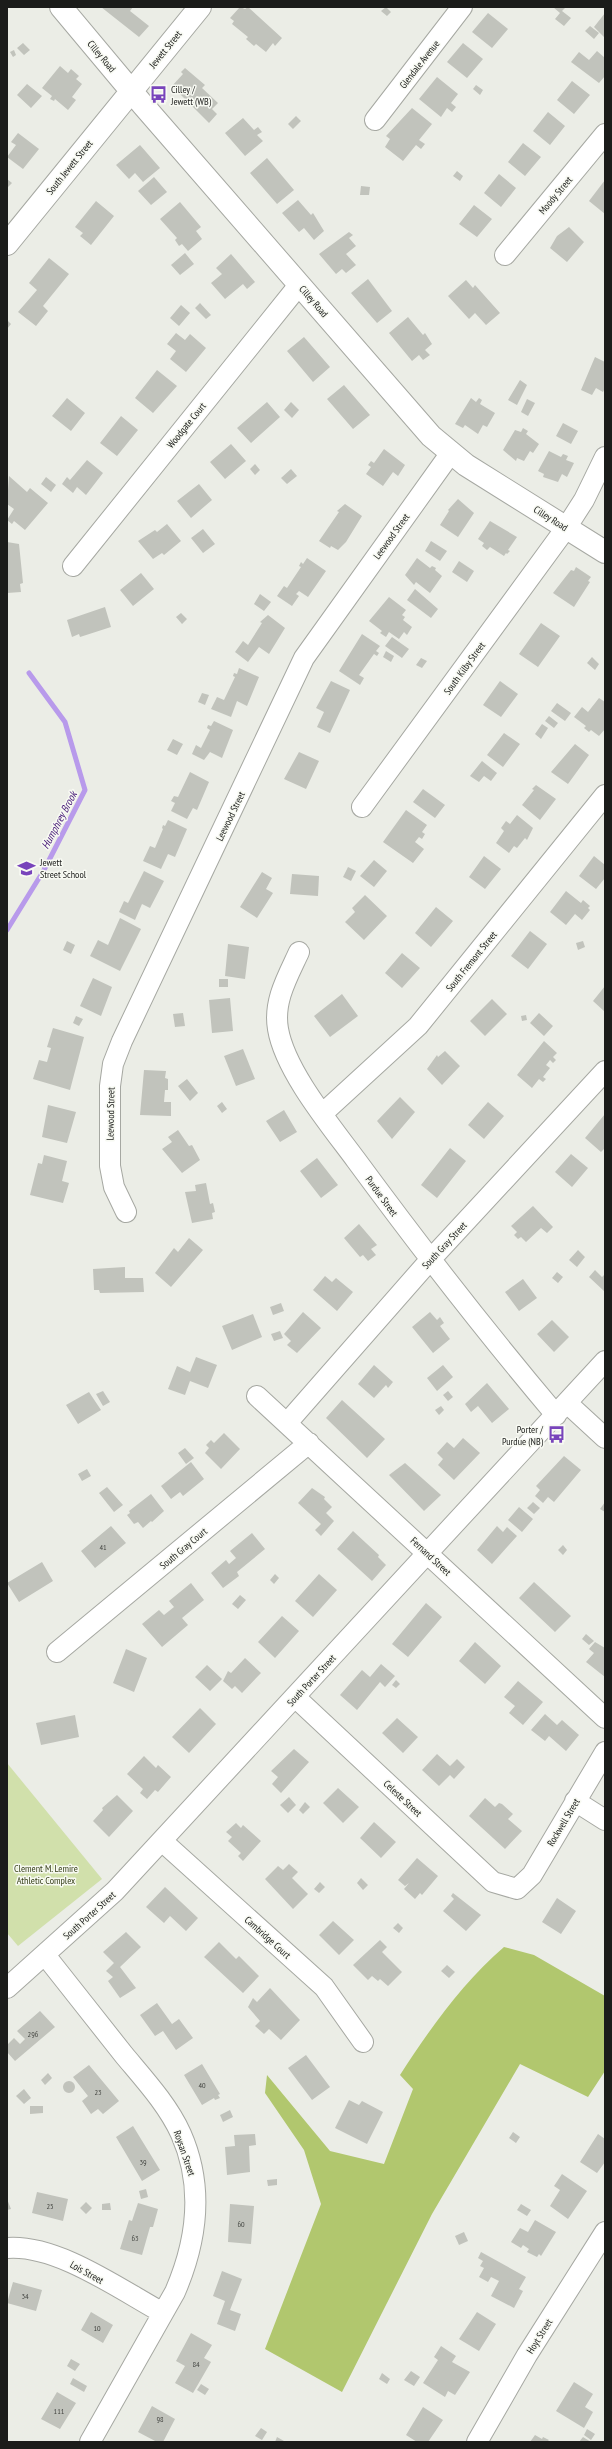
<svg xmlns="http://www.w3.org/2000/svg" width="612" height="2449" viewBox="0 0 612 2449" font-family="'PT Sans Narrow',sans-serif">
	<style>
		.green { fill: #d1e0ab }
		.forest { fill: #b1c76e }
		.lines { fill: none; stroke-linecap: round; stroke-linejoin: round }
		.stream { stroke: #b89aeb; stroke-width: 5 }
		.building { fill: #c1c3bc }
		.minor-casing { stroke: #a6a8a2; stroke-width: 22 }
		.tertiary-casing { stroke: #a6a8a2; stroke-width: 24 }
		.minor { stroke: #fff; stroke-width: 20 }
		.tertiary { stroke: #fff; stroke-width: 22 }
		.labels { text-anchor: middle; stroke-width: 3; stroke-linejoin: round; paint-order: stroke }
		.number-label { font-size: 8px; fill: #444642 }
		.street-label { font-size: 10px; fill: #1b1c1a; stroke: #f8faf3 }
		.poi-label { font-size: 10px; fill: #1b1c1a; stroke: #f8faf3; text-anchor: start }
		.park-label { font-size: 10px; fill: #333c16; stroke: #f8faf3 }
		.water-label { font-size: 11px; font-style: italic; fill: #461977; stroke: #f8faf3 }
	</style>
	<rect width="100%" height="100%" fill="#ebede6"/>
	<path class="green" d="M7,1763L102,1879L18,1946L7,1933Z"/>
	<path class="forest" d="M504,1947L534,1955L605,1996V2071L588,2097L520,2064L432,2214L342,2392L265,2349L321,2204L304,2150L265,2093L267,2075L330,2151L384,2164L413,2089L400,2075C429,2030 463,1982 504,1947Z"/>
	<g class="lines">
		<path class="stream" d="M7,930L44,870L85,790L65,722L29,673"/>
	</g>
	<path class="building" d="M101,7H133L130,11L149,26L139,37Z
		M240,7L245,9L248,7L282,38L275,46L273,43L266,52L256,44L254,46L246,39L248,37L232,24L234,21L230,18Z
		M386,7L391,12L387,16L381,11Z
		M553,7H566L562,11L571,18L564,26L555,19L560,13Z
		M488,13L508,29L492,48L472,32Z
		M605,13V38L594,27Z
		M590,26L599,33L594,39L585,31Z
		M23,43L30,50L24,55L17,48Z
		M463,43L483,59L467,78L447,62Z
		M14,50L16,55L13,57L10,52Z
		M597,51L605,58V76L599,83L571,62L579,52L589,60Z
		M60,66L68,73L71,69L79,76L76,79L82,84L72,97L76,100L68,110L55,99L54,101L50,99L52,96L42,88Z
		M185,68L205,85L202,88L218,103L212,109L217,114L209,123L172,86L183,74L181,72Z
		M437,77L458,94L451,103L456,107L452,112L447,108L441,117L419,99Z
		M572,81L590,95L574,114L557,100Z
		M27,84L42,96L31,108L17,95Z
		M476,85L483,90L480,95L473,89Z
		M412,108L432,124L419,140L425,144L421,149L416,145L403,161L385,147L390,139L386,136Z
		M548,112L565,126L550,145L533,131Z
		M296,116L301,121L293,129L288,124Z
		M243,118L254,130L258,127L262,132L257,135L263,141L245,156L225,133Z
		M18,133L39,149L23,169L7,157L16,145L11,142Z
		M523,143L541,157L525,176L508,162Z
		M140,145L160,168L143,182L135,173L129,179L116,165Z
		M267,158L294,190L277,204L250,173Z
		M457,171L463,176L460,181L453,176Z
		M499,174L516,188L501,207L484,193Z
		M154,177L167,192L151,205L138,191Z
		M7,179L12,183L7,188Z
		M605,180V214L589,201Z
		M361,186L370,187L369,195H360Z
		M298,200L311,215L313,213L324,231L314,240L304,228L299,232L282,213Z
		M96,201L114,216L91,245L80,236L83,233L75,227Z
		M180,202L201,227L196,231L202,239L188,251L182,244L179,246L175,240L177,238L160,219Z
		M474,205L492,219L477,237L459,224Z
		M569,227L584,242L567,262L550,248L557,236Z
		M349,232L353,235L349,238L356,246L346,254L356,265L346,273L342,269L336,274L319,254Z
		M185,253L194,264L180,275L171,265Z
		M231,254L255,282L247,289L243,284L225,299L211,283L222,274L216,268Z
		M49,258L69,274L43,306L48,311L36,326L18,312L37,290L29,283Z
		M368,279L392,311L377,323L351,293Z
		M466,280L473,288L475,285L500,313L486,325L475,313L469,319L448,296Z
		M200,303L211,315L206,319L195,308Z
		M181,305L190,313L179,326L170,318Z
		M408,317L423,335L425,333L432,344L425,350L430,355L423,360L419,355L412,361L389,333Z
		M7,320L11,324L7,329Z
		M176,333L185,340L190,334L206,348L186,372L170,359L176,351L167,344Z
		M304,337L330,367L313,382L287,351Z
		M595,357L605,362V388L603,392L596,388L592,395L581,390Z
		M157,370L177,386L153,413L135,398Z
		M520,380L527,385L517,405L508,400Z
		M344,385L370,415L353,429L327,399Z
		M67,398L85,413L71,431L52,416Z
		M471,398L476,402L479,398L482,400L480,404L495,413L487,427L483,425L478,434L465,425L463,428L455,424Z
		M527,399L535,403L528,416L521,412Z
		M267,402L280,417L251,443L237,428Z
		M291,402L299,410L292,418L284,410Z
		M121,416L138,430L117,456L100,443Z
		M563,423L578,431L571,444L556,436Z
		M523,428L528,431L526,434L539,444L533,453L530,451L524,461L517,458L516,461L503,450L515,430L521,432Z
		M231,444L246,461L225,479L210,462Z
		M384,449L405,465L398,476L393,472L383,486L366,474L371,467L368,465L371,461L374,463Z
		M549,451L561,457L563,454L568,456L566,460L574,463L567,477L562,474L558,482L543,477L544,474L538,471Z
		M87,460L103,473L86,495L77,487L73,493L62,484L67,477L70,480Z
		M255,464L260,470L255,475L250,469Z
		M291,469L297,476L287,484L281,478Z
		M9,476L27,492L30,488L48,503L25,530L14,521L12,524L7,520L14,509L7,504Z
		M46,477L56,485L51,492L41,484Z
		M199,484L212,500L191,518L177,501Z
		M458,499L474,513L458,537L440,525L449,511L448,510Z
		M345,504L362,516L346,542L338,550L331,546L330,548L319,541L339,512L337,511Z
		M490,521L517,537L508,550L510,551L507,554L506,553L504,556L490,547L487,550L482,546L484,543L478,539Z
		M167,524L181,541L164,555L162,553L153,559L138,541L155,530L157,532Z
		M203,529L215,544L203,553L191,538Z
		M431,541L447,551L440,561L425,551Z
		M7,542L19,544L23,583L20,584L21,592L7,593Z
		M307,558L326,571L308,597L299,591L296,594L299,596L292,606L277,596L284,586L287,588L301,567L299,566L301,562L303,564Z
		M417,558L430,568L432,566L436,568L435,570L442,576L430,593L416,582L414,585L405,575Z
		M459,561L474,571L467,582L452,572Z
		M576,567L591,577L588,581L590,582L574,607L553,593L571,570L574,571Z
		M141,573L154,589L133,606L120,590Z
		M415,589L438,609L431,618L407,600Z
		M260,594L271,602L264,611L254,604Z
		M389,597L406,610L402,615L405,617L403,620L412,627L407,635L404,632L399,639L389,632L386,637L380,633L382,631L369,621Z
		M105,607L111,627L80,637L79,634L72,637L67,620Z
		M181,613L187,619L182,624L176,617Z
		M268,615L285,628L269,654L259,647L248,662L235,652L243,641L248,645L262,623L260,622Z
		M541,623L560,636L538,667L519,654Z
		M362,634L380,646L376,651L379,653L377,656L374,654L359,675L364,678L360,685L339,671Z
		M392,637L409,649L402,658L385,646Z
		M386,651L394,656L391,662L383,657Z
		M592,657L599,664L595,670L587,663Z
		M421,658L427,661L422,668L416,665Z
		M239,668L259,677L247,706L237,701L231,717L211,709L217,697L224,700L235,677L233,676L234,673L237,674Z
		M331,681L350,690L330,733L317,727L324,712L316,708Z
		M500,681L518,694L501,717L483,705Z
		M202,693L209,695L205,705L198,702Z
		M599,698L605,702V729L599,736L591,730L589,732L584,728L586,726L574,717L582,707L588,712Z
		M557,703L571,713L565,721L551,711Z
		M549,716L558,723L554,728L545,721Z
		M214,721L233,730L222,758L210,752L204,760L192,754L196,745L201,748L210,730L207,728L208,725L211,726Z
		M542,724L548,728L541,739L535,734Z
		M504,733L520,744L503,767L487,755Z
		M173,739L183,744L177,755L167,750Z
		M575,744L589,755L568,784L551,772Z
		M299,752L319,761L306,789L284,779Z
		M482,761L497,773L491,781L484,776L479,782L470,776Z
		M190,772L209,782L197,810L193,808L187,819L171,811L175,803L171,801L174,796L178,797Z
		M536,785L556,799L540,820L522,805L534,790L532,789Z
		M423,789L445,805L435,818L413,802Z
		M406,810L427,825L422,832L425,834L422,839L419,837L415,842L424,849L413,863L383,842Z
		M517,815L533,828L527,840L525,838L517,848L514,846L509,853L496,843L504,831L501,828L506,821L510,824Z
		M168,820L187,829L175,857L168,854L161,869L143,861L150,846L155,848L163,829L162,828L163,825L165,826Z
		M484,856L501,869L485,889L469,877Z
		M594,856L605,865V878L596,889L579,876Z
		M374,860L387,871L374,887L360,876Z
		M348,867L356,871L351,881L343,877Z
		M144,871L164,881L150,908L142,904L135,920L119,912L124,901L128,903Z
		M262,872L272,878L266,889L273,893L257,918L240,907Z
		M292,874L319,876L318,896L290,894Z
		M566,891L581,903L583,900L590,906L588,908L590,910L582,920L575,914L566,925L550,912Z
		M365,895L387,916L364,940L345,922L355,912L352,908Z
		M436,907L453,921L431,947L415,933Z
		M120,918L141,929L120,971L90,956L98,940L108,945Z
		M530,931L547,944L528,969L511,956Z
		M67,941L75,945L71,954L63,950Z
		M583,941L585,947L578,950L576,943Z
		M228,944L249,947L245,979L225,976Z
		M402,953L420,968L402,988L385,973Z
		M93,978L112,987L101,1016L80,1006Z
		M219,979H228V987H219Z
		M605,986V1012L593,1001Z
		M342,994L358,1016L330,1037L314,1016Z
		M230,998L233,1031L212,1033L209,1000Z
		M492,999L507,1014L485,1036L470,1021Z
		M183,1013L185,1026L175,1027L173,1014Z
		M539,1013L553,1026L544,1036L530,1023Z
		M526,1015L527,1020L522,1021L521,1016Z
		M76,1016L83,1019L79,1026L73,1023Z
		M53,1028L84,1037L70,1090L33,1079L39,1060L47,1062L51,1048L47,1047Z
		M544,1041L557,1053L553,1057L556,1060L553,1063L550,1060L546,1065L550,1068L543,1077L546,1079L543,1082L539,1079L532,1088L517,1075Z
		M243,1049L255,1079L236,1086L224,1056Z
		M445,1051L460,1066L442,1085L427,1069L437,1055L438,1057Z
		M144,1070L166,1071L165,1078L168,1079V1090H165L164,1102H171V1116L140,1115Z
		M187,1079L198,1093L190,1101L178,1086Z
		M400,1097L415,1112L392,1139L377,1121Z
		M222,1102L227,1109L222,1113L217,1106Z
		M488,1102L504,1116L484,1139L468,1125Z
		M48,1105L76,1112L67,1143L42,1137Z
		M284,1110L297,1132L280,1142L266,1121Z
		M605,1114V1148L601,1152L585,1138Z
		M178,1130L189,1146L192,1145L200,1160L182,1173L162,1149L172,1142L168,1137Z
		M450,1148L466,1161L437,1198L421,1185Z
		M571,1154L588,1168L572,1187L555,1172Z
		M44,1155L67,1161L62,1181L69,1183L63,1203L30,1195L38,1163L42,1164Z
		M317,1158L338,1185L321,1198L300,1171Z
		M206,1183L210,1204L213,1203L215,1212L212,1213L213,1219L192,1223L185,1192L196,1191L195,1185Z
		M533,1206L553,1227L547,1233L541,1228L526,1242L521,1237L518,1239L514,1235L517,1232L511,1226Z
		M359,1224L377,1245L371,1249L376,1255L368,1261L363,1255L360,1257L344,1238Z
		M189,1238L203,1250L171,1287L155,1273L174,1248L178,1252Z
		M578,1250L585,1257L577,1267L569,1260Z
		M125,1267V1278H143L144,1292L100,1293L99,1290H94L93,1269Z
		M595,1270L602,1277L605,1274V1292L589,1277Z
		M557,1272L563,1277L558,1283L552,1278Z
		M325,1276L332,1282L336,1278L353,1292L337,1311L313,1290Z
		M523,1279L537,1298L519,1311L505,1292Z
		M281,1303L284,1311L273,1315L270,1307Z
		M303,1312L321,1328L297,1353L287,1345L291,1341L284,1334Z
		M430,1312L437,1320L440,1317L444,1323L440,1326L450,1339L433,1353L412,1327Z
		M253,1314L262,1337L232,1350L222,1326Z
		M552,1320L569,1337L554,1352L537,1334Z
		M280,1331L283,1338L274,1341L271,1334Z
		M196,1357L217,1365L208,1388L190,1381L185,1395L168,1389L177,1366L190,1372Z
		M374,1365L393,1382L388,1388L386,1385L374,1398L358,1384Z
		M443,1365L453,1377L437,1391L427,1378Z
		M487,1383L509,1409L492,1423L478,1406L471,1412L465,1404Z
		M103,1391L110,1402L103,1406L96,1394Z
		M448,1391L453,1397L448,1401L443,1395Z
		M89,1392L101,1410L78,1424L66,1405Z
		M342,1400L385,1439L367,1458L326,1418Z
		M441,1406L444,1410L439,1415L435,1410Z
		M224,1433L240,1449L221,1469L205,1453L209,1448L206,1445L211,1440L214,1443Z
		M463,1438L480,1453L454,1480L438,1465L443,1459L437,1453L447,1442L454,1448Z
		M185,1448L194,1458L186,1464L178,1453Z
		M564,1456L581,1470L554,1502L548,1497L543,1503L535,1496L540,1490L536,1486Z
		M191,1462L204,1479L183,1496L180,1492L171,1499L161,1486Z
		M405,1463L441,1495L424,1511L389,1475Z
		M87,1469L91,1476L82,1481L78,1474Z
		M107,1487L123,1505L114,1512L99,1493Z
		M312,1488L325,1497L324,1499L332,1507L326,1513L334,1521L321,1536L315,1530L321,1524L298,1503Z
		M151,1494L164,1511L152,1522L151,1521L143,1528L138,1522L134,1524L127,1515L130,1513L129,1511Z
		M533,1502L540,1508L534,1514L527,1508Z
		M605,1502V1512L600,1509Z
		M519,1507L533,1519L522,1532L508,1520Z
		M111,1526L126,1543L95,1568L81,1551Z
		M497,1526L503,1532L507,1527L517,1536L492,1564L477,1550Z
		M353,1531L379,1555L378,1557L386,1565L372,1581L337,1549Z
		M252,1533L265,1549L237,1572L239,1576L223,1588L211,1573L226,1560L229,1564L236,1558L230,1551Z
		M563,1545L567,1550L563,1555L558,1550Z
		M42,1562L53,1581L19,1602L7,1583Z
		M275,1574L279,1578L274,1584L270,1580Z
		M319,1574L337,1590L313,1617L295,1601Z
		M534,1582L571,1616L555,1632L519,1598Z
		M191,1583L204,1600L182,1618L188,1625L162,1647L142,1624L159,1610L164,1615L174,1607L169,1601Z
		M240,1595L246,1600L238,1609L232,1604Z
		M426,1603L442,1617L408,1657L392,1644Z
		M282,1616L299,1631L275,1658L258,1642Z
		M586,1634L594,1641L589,1645L582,1639Z
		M475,1642L501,1666L485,1684L459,1661Z
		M595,1642L605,1648V1677L586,1662L594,1653L589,1649Z
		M126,1649L147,1658L134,1692L113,1683Z
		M245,1658L261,1673L242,1693L235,1686L232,1689L223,1681L228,1671L231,1673Z
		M381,1664L395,1676L385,1687L380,1682L357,1710L340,1695L362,1670L370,1677Z
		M207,1665L222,1679L210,1691L195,1677Z
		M396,1680L400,1684L396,1688L392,1685Z
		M518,1681L543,1702L523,1725L509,1713L515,1706L504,1697Z
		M200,1708L216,1724L189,1753L172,1737Z
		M545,1714L557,1725L562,1720L579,1735L566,1751L549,1736L545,1741L531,1730Z
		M75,1715L79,1737L41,1745L36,1723Z
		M397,1718L418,1737L403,1753L382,1733Z
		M294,1749L309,1762L281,1793L272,1784L278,1777L271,1771Z
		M437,1754L450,1766L457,1759L465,1767L454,1779L450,1775L439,1786L422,1770Z
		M144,1756L156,1768L158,1765L171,1777L158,1792L155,1790L147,1799L140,1793L143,1789L127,1774Z
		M338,1788L359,1807L343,1823L323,1803Z
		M117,1795L133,1811L109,1837L93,1821L103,1810L102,1808Z
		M289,1797L296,1805L288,1813L280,1805Z
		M485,1798L495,1807L499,1803L502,1804L513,1814L508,1819L522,1831L505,1849L469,1816Z
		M305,1802L310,1807L303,1814L299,1810Z
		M374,1822L396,1842L381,1858L360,1838Z
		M236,1823L241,1828L243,1825L261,1841L243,1861L238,1856L241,1853L228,1841L232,1837L226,1832Z
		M417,1858L438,1876L422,1895L420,1893L415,1899L404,1889L409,1883L405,1886L398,1880Z
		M289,1864L298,1872L292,1878L308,1894L293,1909L265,1879L278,1866L283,1870Z
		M361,1878L368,1885L363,1890L357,1883Z
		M320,1882L325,1887L319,1893L314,1889Z
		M165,1887L198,1918L186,1931L170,1916L164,1923L146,1907Z
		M453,1893L481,1915L466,1931L443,1911L454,1899L451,1896Z
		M557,1898L576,1911L561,1934L542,1922Z
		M333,1921L354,1940L339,1955L319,1935Z
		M398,1923L403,1928L399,1933L393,1928Z
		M126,1932L141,1947L120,1967L136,1988L120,1998L108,1981L113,1977L106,1971L114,1963L103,1952Z
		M380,1940L387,1947L382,1952L402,1972L388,1986L380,1979L378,1981L372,1976L368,1980L353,1965Z
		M219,1942L236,1959L239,1956L259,1976L243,1993L204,1957Z
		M447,1965L455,1972L449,1978L441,1971Z
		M270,1988L300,2020L281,2040L269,2029L264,2034L255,2026L260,2021L248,2007L253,1998L257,2002Z
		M157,2003L172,2024L179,2019L193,2038L176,2050L163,2031L155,2036L140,2015Z
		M40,2011L55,2027L15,2061L7,2052V2045L14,2038L20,2044L25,2039L17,2031Z
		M306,2055L330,2087L312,2100L288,2068Z
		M202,2064L220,2094L218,2095L220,2098L215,2100L214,2098L202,2105L184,2075Z
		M89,2065L119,2101L103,2114L98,2109L91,2114L82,2101L88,2096L73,2077Z
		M48,2073L52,2078L45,2085L41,2080Z
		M63 2087a6 6 0 1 1 12 0a6 6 0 1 1-12 0Z
		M24,2089L31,2098L24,2104L16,2096Z
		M349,2100L359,2105L362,2101L383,2112L367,2144L335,2128Z
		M30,2106H43V2113L30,2114Z
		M230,2110L233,2117L223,2122L220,2115Z
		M133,2126L160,2170L142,2181L116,2137Z
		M513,2132L520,2137L516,2143L509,2138Z
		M255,2134L256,2145L249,2146L250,2172L227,2175L225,2147L235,2146L234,2135Z
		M598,2134L605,2139V2162L597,2173L580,2162Z
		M562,2174L587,2191L568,2219L550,2206L560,2190L554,2186Z
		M277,2179V2185L268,2186L267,2180Z
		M146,2189L148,2197L141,2199L139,2191Z
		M37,2192L68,2199L63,2221L32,2213Z
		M7,2199L11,2209L7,2210Z
		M86,2202L92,2208L86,2214L80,2208Z
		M110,2203L111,2210H102V2204Z
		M138,2203L158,2209L153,2227H150L142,2255L120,2249L129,2220L132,2221Z
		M230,2204L254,2206L251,2244L228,2242Z
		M521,2204L531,2210L527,2216L517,2210Z
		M535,2220L556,2232L541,2256L539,2254L537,2257L527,2252L529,2249L523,2245L521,2248L511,2242L520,2228L528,2232Z
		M464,2232L468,2241L459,2245L455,2236Z
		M481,2252L526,2277L519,2289L523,2291L514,2308L491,2296L499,2281L491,2277L488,2282L479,2277L484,2268L480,2266L483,2261L478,2258Z
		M222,2271L242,2279L230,2310L241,2314L235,2331L217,2324L225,2301L213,2296Z
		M13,2282L42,2290L36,2311L7,2303Z
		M91,2312L113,2325L103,2343L81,2330Z
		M477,2312L496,2324L479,2351L459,2339Z
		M191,2333L212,2345L204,2358L211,2362L193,2393L175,2383L185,2366L176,2361Z
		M441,2346L456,2356L452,2362L470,2372L455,2395L448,2391L445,2397L423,2383L438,2360L434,2357Z
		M71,2359L80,2364L75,2371L67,2366Z
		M411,2371L420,2377L414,2386L404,2380Z
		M382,2373L390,2379L387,2384L379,2379Z
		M73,2378L87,2386L84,2392L70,2384Z
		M574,2382L593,2394L585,2407L593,2412L584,2428L556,2411Z
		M201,2384L209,2389L205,2395L197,2390Z
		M57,2392L76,2403L60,2429L41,2419Z
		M152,2406L175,2419L163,2442H157L138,2432Z
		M423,2407L443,2420L428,2442H417L406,2435Z
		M261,2428L267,2432L262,2440L255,2436Z
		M587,2429L595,2434L591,2440L584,2435Z
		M535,2435L542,2439L543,2437L549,2440L547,2442H530Z
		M277,2437L284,2441V2442H275Z
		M583,2437L591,2442H579Z"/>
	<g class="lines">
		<defs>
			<path id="minor" d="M375,120L462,7
				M505,255L605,134
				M73,566L299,285
				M362,807L566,528L584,500L605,457
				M299,952C288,976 273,1001 278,1029C285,1071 331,1126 356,1160C420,1247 486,1332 556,1415
				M322,1114L418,1026L605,795
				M126,1212L114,1187L110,1166V1086L113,1064L122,1041L304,658L450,454
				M257,1396L605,1718
				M567,1403L605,1438
				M287,1423L430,1260L605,1071
				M57,1652L309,1443
				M295,1697L493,1882L517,1889L532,1875L605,1752
				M575,1801L605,1820
				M162,1841L324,1987L363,2042
				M45,1955C71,1988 98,2022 124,2055C144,2079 168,2105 181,2134C204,2186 197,2241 175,2292L90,2442
				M7,1988L115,1891L605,1361
				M7,2248C57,2244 119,2289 163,2313
				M477,2442L527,2355L605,2232"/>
			<path id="tertiary" d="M61,7L143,105L431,436L466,465L605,552
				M7,244L200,7"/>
		</defs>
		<use href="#minor" class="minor-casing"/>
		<use href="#tertiary" class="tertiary-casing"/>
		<use href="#minor" class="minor"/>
		<use href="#tertiary" class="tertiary"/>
	</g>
	<defs>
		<symbol id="bus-bare" viewBox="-9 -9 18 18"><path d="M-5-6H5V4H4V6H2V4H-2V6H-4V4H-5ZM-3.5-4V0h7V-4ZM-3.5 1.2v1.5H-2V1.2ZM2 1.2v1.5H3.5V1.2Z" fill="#7844bb" stroke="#f8faf3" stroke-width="2.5" paint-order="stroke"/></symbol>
		<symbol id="school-bare" viewBox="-9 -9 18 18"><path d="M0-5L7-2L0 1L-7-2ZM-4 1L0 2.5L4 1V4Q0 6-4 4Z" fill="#7844bb" stroke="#f8faf3" stroke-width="2.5" paint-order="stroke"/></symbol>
	</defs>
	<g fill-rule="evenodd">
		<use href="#bus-bare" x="146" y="82" width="25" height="25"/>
		<use href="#school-bare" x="14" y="856" width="25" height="25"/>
		<use href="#bus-bare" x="544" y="1422" width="25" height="25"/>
	</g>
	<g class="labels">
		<g class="number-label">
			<text x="103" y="1550">41</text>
			<text x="33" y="2037">296</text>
			<text x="202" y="2088">40</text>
			<text x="98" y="2095">23</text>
			<text x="143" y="2165">39</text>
			<text x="50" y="2209">25</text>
			<text x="241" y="2227">60</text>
			<text x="135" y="2241">63</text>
			<text x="25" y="2299">34</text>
			<text x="97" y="2331">10</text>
			<text x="196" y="2367">84</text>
			<text x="59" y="2414">111</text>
			<text x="160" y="2422">98</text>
		</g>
		<g class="street-label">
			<text transform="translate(165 49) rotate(-51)" y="4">Jewett Street</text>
			<text transform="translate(102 56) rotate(50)" y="4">Cilley Road</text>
			<text transform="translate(419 64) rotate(-52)" y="4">Glendale Avenue</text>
			<text transform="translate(69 167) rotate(-51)" y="4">South Jewett Street</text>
			<text transform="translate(555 195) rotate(-50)" y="4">Moody Street</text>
			<text transform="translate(314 301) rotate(49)" y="4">Cilley Road</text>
			<text transform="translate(186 425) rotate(-51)" y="4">Woodgate Court</text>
			<text transform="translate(551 518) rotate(32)" y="4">Cilley Road</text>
			<text transform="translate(391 536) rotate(-54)" y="4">Leewood Street</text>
			<text transform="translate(464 668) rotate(-54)" y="4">South Kilby Street</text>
			<text transform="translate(230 816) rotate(-64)" y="4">Leewood Street</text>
			<text transform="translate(471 961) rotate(-51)" y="4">South Fremont Street</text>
			<text transform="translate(110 1114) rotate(-89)" y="4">Leewood Street</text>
			<text transform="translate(382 1196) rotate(54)" y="4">Purdue Street</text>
			<text transform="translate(444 1245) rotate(-47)" y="4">South Gray Street</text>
			<text transform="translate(183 1548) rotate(-40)" y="4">South Gray Court</text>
			<text transform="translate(431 1556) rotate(43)" y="4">Fernand Street</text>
			<text transform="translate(311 1680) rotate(-47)" y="4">South Porter Street</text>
			<text transform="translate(403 1798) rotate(43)" y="4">Celeste Street</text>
			<text transform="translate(563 1822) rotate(-59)" y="4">Rockwell Street</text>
			<text transform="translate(89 1915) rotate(-42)" y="4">South Porter Street</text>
			<text transform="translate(268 1937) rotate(42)" y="4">Cambridge Court</text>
			<text transform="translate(185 2153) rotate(71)" y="4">Roysan Street</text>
			<text transform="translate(87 2272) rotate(29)" y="4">Lois Street</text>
			<text transform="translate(539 2336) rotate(-58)" y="4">Hoyt Street</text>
		</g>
		<g class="poi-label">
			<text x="171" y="93">Cilley /<tspan x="171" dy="12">Jewett (WB)</tspan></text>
			<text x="40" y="866">Jewett<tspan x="40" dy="12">Street School</tspan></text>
			<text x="543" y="1433" text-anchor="end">Porter /<tspan x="543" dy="12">Purdue (NB)</tspan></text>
		</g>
		<g class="park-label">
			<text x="46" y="1872">Clement M. Lemire<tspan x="46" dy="12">Athletic Complex</tspan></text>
		</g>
		<g class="water-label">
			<text transform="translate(59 820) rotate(-62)" y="4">Humphrey Brook</text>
		</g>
	</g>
	<rect width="612" height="2449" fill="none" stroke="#1b1c1a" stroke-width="16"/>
</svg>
